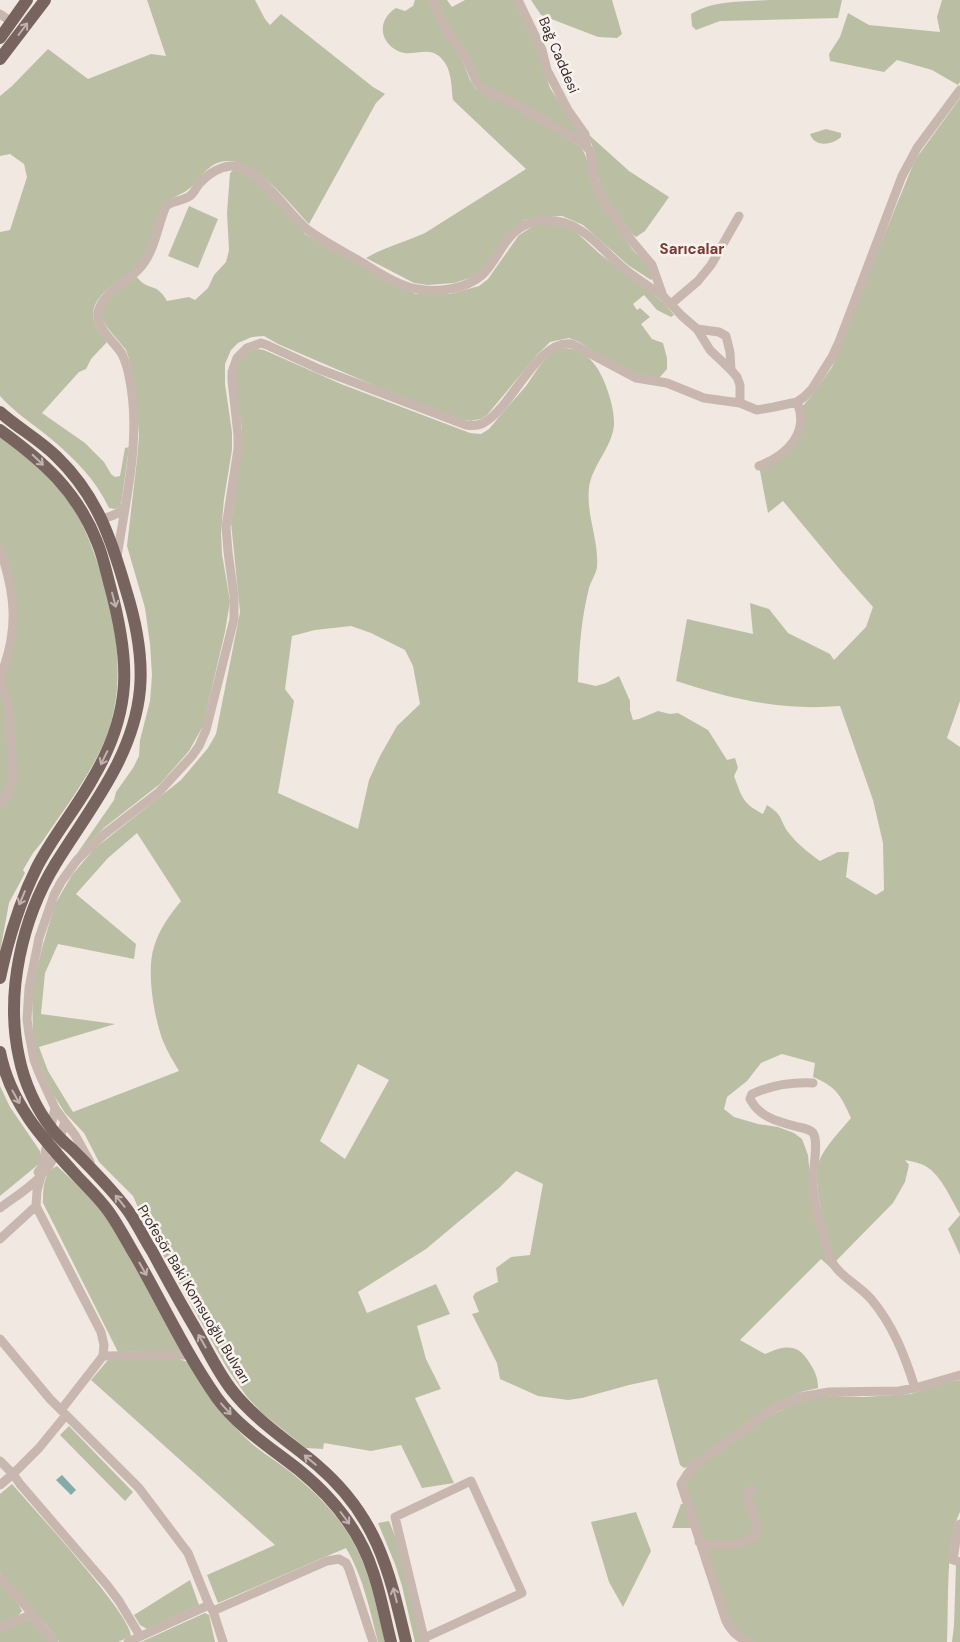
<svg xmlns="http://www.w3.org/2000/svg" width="960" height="1642" viewBox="0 0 960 1642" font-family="'DM Sans',sans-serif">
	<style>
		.green { fill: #babfa3; fill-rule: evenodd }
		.water { fill: #84aba7 }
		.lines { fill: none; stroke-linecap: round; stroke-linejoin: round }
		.street { stroke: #c8b7af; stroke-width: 9 }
		.primary { stroke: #78645f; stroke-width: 12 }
		.oneway { stroke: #bfb2ae }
		.labels { text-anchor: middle; stroke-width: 5; stroke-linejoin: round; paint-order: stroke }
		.street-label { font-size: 14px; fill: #382e2c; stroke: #f9f2ee }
		.neighbourhood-label { font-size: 15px; font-weight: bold; fill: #7e362e; stroke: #f9f2ee }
	</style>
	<rect width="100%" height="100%" fill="#f1e8e2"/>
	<path class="green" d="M147,0H255L265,19L270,25L281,14L373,87L385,94L376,103L309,224C289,204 248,147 215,164C205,169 198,181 190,188C181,196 169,197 162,206C156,224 152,246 141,261C128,280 81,295 96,326C98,332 104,337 107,342L91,359L86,369L79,372L42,413L85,443L104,462L111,474L115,477L120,476L125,448L129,447L122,499L120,506L115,509L109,508C96,480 74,458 50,438C33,424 14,412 0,396V232L10,230L27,177L24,164L10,154L0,156V96L12,86L48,49L88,79L151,54L166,56Z
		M415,0H428L461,57L470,80L476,89L513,106L581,147C591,161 587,178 595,193L632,249L652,270L653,278L651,280L628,265L583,225L562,216L538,217L525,220L517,226L483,270L476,276L454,283L428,285L414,283L366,258C385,247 405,242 425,233L526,169L453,100C451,84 452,67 439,56C426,46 411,58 398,51C378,41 378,19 396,8L405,11L413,6Z
		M435,0H447L452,7L465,0H516L532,31L550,88L567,113L580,130L582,139L481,84Z
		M531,0H612L622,34L617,38L598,37L541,15Z
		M768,0H842L838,18L720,21L696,30L692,26L691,14C713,0 742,2 768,0Z
		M942,0H960V82L958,85L932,70L897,60L884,72L830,61L829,54L840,37L848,13L869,25L940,32L937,17Z
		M960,98V701L947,738L960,747V1214C950,1198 940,1171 921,1164C916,1162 910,1161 905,1160L909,1165L905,1182L893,1203L835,1262C828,1239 809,1178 821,1157C828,1143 841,1130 851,1118C841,1096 837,1087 813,1077L815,1063L782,1054L761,1063L747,1081L727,1097L724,1109L734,1117L758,1124L778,1127L794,1133L802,1139L808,1155L812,1197L824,1251L831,1268L821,1259L740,1340L765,1354C784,1345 798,1343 809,1362C815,1371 818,1378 818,1388L801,1392L773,1405L688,1467L684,1468L680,1465L657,1379L629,1385L582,1398L568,1400L538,1396L500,1379L497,1363L472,1314L479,1312L473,1297L475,1293L498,1282L496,1268L511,1257L530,1255L543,1184L516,1171L499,1188L426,1249L358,1292L367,1313L436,1284L450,1314L417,1326L426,1359L441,1389L415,1398L454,1483L422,1488L401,1445L371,1451L324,1443L323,1449L306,1448L263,1414L247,1397L227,1368L144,1221L133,1196L99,1162L84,1133L65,1113L53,1094L37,1058L33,1037L32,991L42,948L55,904L72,875L94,849L181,780L208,748L216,734L240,612L231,523L242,442V428L236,397V371L239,360L252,350L258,349L264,350L341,384L470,433L481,434L489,429C501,414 514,400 526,386C538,370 552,339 577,351C585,355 589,357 595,365C605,378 615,408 614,425C612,448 592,465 589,488C586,515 599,540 597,567C596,574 591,581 589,588C581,620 579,650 578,682L596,686L606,683L619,676L630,701V710L633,720L639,719L658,711L670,714L678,713L708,730L727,760L735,758L738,768L734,776C742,797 742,803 763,814L767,805C784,816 779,819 788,832C797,844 809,853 820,861L838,852H849L846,877L876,895L884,890L883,843L873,800L840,706C780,711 732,699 676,681L687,619L753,634L750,603L769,609L788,633L830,654L834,660L866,627L873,607L842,572L783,501L768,513L759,466L793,441L800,409L814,393L832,367L876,255L915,160ZM351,626L371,633L405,650L413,666L420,704L397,726L380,756L369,780L358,829L278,793L294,701L285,689L292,636L315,630ZM137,833L181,901C170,915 159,929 154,947C146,970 154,1018 163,1041C167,1051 173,1061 179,1071L73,1112L48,1071L39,1047L115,1024L41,1014L45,973L58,944L134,959L136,944L76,894L108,858ZM358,1064L389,1080L345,1159L320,1141Z
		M826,129L841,133V137C832,145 815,148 810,134Z
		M588,134L629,171L669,197L645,231L636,237L632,234L602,192L597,175L594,151Z
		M233,170L246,172L277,200L305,234L386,281L416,294H450L479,286L488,279L519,235L540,222L566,227L576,232L600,254L663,302L674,315L671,317L657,310L644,295L633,304L637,310L640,308L650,317L641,324L652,339L663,343L667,358V369L660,377C630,378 603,356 577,341L569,338L550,342L537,355L487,415L481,419L470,421L458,418L394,394L278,344L264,336L252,337L238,343L231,350L225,364V384L232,432V450L224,499L221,533L222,554L230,601L225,632L203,726L189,751L160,784L105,827L76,855L114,800L116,792L133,768L139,756L140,740L150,701L152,675L150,644L145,608L127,546L137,459L139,436L137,409L129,359L126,350L106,326L102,319V312L105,305L114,294L137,277C148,292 156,281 167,301L189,297L195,300L208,288L214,275L226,262L229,250L227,213L230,173Z
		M189,206L218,219L198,268L168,256Z
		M0,436C21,452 48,474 65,495C81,517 90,541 99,567C116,622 127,679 107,735C94,770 63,811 42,842L33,853L23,870L25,873L9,903L0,952V678L14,623L0,549Z
		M0,1086L10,1107L40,1151V1163L0,1196Z
		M57,1166L87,1194L103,1213L116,1233L181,1351L118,1352L43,1203C43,1190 43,1172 57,1166Z
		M960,1215V1255L948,1229Z
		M175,1358L188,1362C207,1390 225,1420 251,1443C263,1453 276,1461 288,1470C313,1490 336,1512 352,1540C370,1571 377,1608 385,1642H378C370,1611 363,1576 346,1548L218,1603L207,1575L275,1545L91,1380L108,1360Z
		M960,1380V1512C945,1542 949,1607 947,1642H750L733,1633L695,1528H672L681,1504H683L685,1486L697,1466L759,1422L795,1403L812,1398L833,1396L864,1397L911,1394L940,1384Z
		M69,1426L133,1492L125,1501L60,1435Z
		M12,1484C31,1506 131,1614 131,1636L118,1642H59L47,1626L0,1573V1494Z
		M636,1512L651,1551L623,1607L609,1582L591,1522Z
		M389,1521L405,1561L425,1642H415L402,1586L395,1564L378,1523Z
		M956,1564L960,1565V1642H952L954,1625Z
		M190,1580L199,1605L147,1629L140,1625L134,1615Z
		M0,1583L19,1605L22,1611L18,1616L0,1625Z
		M205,1613L209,1615L215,1642H141Z
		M29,1620H34L51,1642H0V1630Z"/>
	<path class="water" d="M62,1475L76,1490L71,1495L56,1480Z"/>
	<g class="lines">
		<path class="street" d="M432,0L445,27L466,58L476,81L481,88L512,102L583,143L590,151L594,181L600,195L631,240L652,265L663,296L682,316L697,329L710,350L731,370
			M518,0L542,50L547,70L568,110L585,134L587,147
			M0,14L12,22
			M671,304L698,281L711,265L739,216
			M697,329L719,332L726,336L730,352L731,370L737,377L740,385V403L757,410L774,407L797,402L804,397L812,389L832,357L839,342L902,176L917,148L960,90
			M759,466C787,455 810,433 797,402
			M102,519C111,516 120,514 125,506
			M0,549C16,596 19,630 0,678
			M117,557C126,497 142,436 129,376C128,368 125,361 122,354C115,342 95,328 98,312C102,293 127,282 139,269C155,252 157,227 166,206L169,204C175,201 184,200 190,196C194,193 196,188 199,184C208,174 218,167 231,166C257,164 289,215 308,230C323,241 340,250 356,259C375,270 396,285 417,289C438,293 466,289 482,275C493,265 499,250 509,238C527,216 557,216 580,230C595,239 607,254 620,265C633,277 649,286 663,296
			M0,683L9,706L13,776C11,788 8,795 0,804
			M813,1083C792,1082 772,1085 752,1094L750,1099C760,1118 779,1122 798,1127C803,1128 810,1129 813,1133C819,1141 813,1168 813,1179C812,1202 824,1235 830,1258C838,1276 858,1284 871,1299C893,1325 905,1356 915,1388
			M65,1122L75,1135L90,1162
			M38,1172L42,1167L55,1108
			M36,1206L37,1191L41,1176
			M0,1208C20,1193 47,1178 56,1152C60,1142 61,1132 65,1122L55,1108L39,1073L34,1060L29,1034L27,1019L29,988L39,938L54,895L61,882L77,860L102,836L159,792L192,756L199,746L206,730L234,619V596L228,552L226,527L238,449V435L232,381V372L237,358L247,348L261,343L267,345L319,369L466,425C472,426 479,426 485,422C512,407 538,338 572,344L636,378L667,383L704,398L740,403
			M0,1239L36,1206L101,1332L104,1345L103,1356L61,1410
			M0,1339L50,1399L139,1488L188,1553L209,1605L213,1611L223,1642
			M103,1356L191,1355
			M66,1415L39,1448L13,1474L20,1484L107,1585L119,1601L140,1636
			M0,1461L13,1474L0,1485
			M960,1524L957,1534L953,1560L960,1562
			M699,1542C713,1546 758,1549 757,1527L747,1497L748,1493L752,1489
			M0,1578L23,1603L54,1642
			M213,1611L327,1561L339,1559L346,1563L349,1569L373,1642
			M0,1628L32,1614
			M424,1638L522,1593L471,1481L395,1517L424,1638L425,1642
			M128,1642L209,1605
			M750,1642C738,1638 732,1632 726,1621L681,1484L688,1473L697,1463L763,1416L778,1407L800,1397L829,1392L899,1391L915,1388L960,1375"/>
		<path class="primary" d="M0,38L27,0
			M0,59L45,0
			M0,412C18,428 40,440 57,457C97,496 111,538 126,590C136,622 143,655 140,689C134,756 90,808 56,863C22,918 5,993 19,1057C24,1082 36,1109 52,1129C57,1136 65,1143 72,1149C91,1168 110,1187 126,1208C136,1221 143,1237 152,1251C167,1279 182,1306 198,1333C208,1352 218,1372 231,1389C254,1419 288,1441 317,1465C377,1516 389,1570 406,1642
			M0,430C43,461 77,491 97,542C103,556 106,571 110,586C130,660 133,710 93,778C76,809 53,836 37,867C19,903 8,940 0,978
			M0,1052C10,1103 42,1138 76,1175C87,1187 99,1198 109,1212C119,1226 127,1242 136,1257C163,1304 186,1354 217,1398C238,1427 271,1448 299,1470C332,1497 360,1531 373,1572C381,1595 385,1619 391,1642"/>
	</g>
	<defs><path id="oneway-shaft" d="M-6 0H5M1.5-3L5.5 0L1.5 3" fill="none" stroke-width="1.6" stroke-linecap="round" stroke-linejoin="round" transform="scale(1.25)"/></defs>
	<g class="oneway">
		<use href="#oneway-shaft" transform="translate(23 29) rotate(-53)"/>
		<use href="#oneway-shaft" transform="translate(38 460) rotate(44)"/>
		<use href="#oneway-shaft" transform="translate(114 600) rotate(75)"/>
		<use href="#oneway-shaft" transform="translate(104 758) rotate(116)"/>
		<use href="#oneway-shaft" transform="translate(22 898) rotate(113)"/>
		<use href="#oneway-shaft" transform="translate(16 1097) rotate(61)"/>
		<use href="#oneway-shaft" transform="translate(120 1201) rotate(-129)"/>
		<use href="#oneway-shaft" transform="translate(143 1269) rotate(60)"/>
		<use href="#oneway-shaft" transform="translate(202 1341) rotate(-120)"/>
		<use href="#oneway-shaft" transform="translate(226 1409) rotate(48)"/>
		<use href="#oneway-shaft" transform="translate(310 1460) rotate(-140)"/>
		<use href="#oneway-shaft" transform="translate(345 1518) rotate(53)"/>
		<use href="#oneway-shaft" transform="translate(395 1595) rotate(-104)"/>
	</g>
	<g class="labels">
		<g class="street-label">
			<text transform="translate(559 55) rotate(67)" y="5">Bağ Caddesi</text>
			<text transform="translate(194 1294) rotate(59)" y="5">Profesör Baki Komsuoğlu Bulvarı</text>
		</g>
		<g class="neighbourhood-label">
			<text x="692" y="254">Sarıcalar</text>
		</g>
	</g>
</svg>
